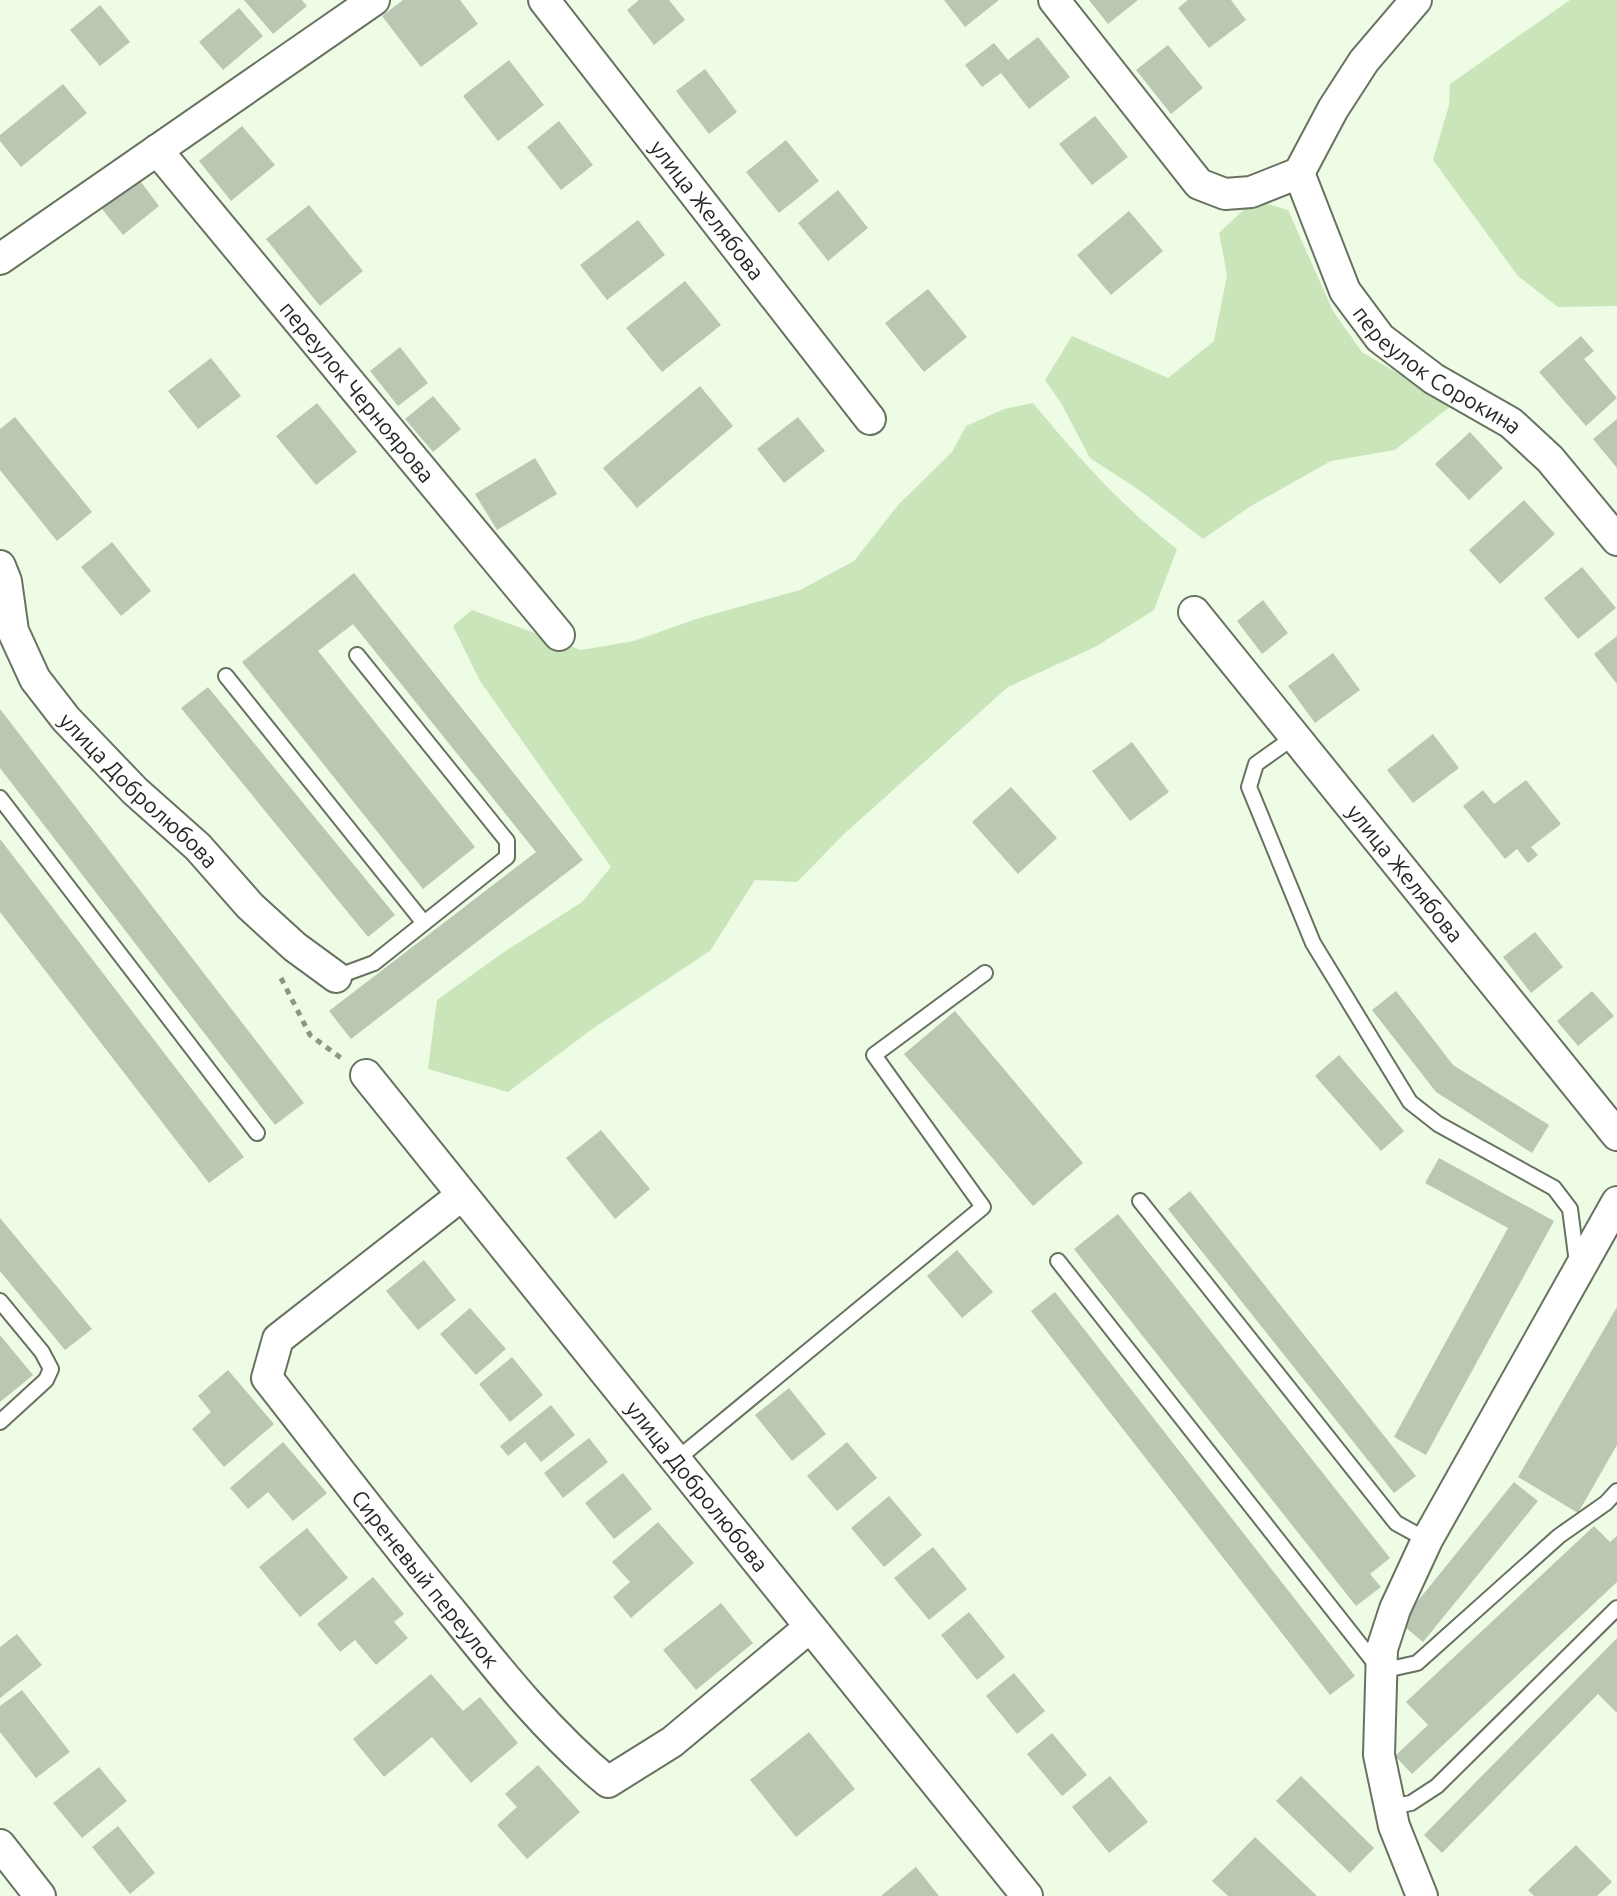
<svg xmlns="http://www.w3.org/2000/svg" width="1617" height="1896" viewBox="0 0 1617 1896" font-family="Ubuntu,sans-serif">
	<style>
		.green { fill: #c9e5b9 }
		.building { fill: #bac7b3 }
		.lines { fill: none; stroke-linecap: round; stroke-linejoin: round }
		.lane-casing { stroke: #677260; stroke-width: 18 }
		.street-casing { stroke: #677260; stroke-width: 34 }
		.path { stroke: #8d9687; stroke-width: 5; stroke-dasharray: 6 6; stroke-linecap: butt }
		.lane { stroke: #fff; stroke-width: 14 }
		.street { stroke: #fff; stroke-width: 30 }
		.labels { text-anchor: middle; stroke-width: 6; stroke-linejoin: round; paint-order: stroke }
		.street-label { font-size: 22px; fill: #242821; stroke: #fff }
	</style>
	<rect width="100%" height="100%" fill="#eefce6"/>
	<path class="green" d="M1570,0H1617V306L1558,307L1518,276L1433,160L1449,105L1450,84Z
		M1254,200L1288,210L1333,311L1362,352L1452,405L1395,450L1331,461L1251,506L1203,539L1142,492L1090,458L1061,403L1045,380L1072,336L1168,378L1214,341L1227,275L1219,233Z
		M1033,403C1077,456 1122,507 1177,549L1154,610L1095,647L1008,687L844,834L797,882L755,880L710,951L595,1027L508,1092L428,1069L437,1000L504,952L582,902L611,867L480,681L453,626L472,610L581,650L634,641L696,619L800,590L854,561L899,504L952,452L966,426L1004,409Z"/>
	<path class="building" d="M244,0H302L307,6L273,34Z
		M403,0H460L478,24L421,67L382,16Z
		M639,0H669L685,20L654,45L627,10Z
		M944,0H999L965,27Z
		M1089,0H1138L1108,24Z
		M1188,0H1231L1246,20L1209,48L1178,8Z
		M100,5L130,42L100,66L70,30Z
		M239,8L263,36L223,70L199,42Z
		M1038,37L1070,77L1029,109L1001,73L982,87L965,65L994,43L1008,60Z
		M1168,45L1203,88L1171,114L1136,70Z
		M509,60L544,105L498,141L463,96Z
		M705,69L737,112L709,134L676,91Z
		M63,84L87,113L21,167L0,141V135Z
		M1095,116L1128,157L1092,185L1059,144Z
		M559,121L593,165L561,190L527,147Z
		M242,126L275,165L231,201L199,161Z
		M786,140L819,181L779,213L746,172Z
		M135,174L159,206L123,235L98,204Z
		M838,190L868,228L828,261L798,223Z
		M309,205L363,271L320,306L266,239Z
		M1129,211L1163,251L1111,295L1077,255Z
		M638,220L665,255L607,300L580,265Z
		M685,281L721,325L662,372L626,328Z
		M928,289L967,337L924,372L885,323Z
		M1581,336L1594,351L1584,359L1617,398L1586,426L1539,372Z
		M400,347L428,383L398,406L370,371Z
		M211,358L241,396L198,429L168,391Z
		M700,386L733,426L637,508L603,468Z
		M433,396L461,429L433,452L405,419Z
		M317,403L357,452L316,485L276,436Z
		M15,417L92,512L57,541L0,470V429Z
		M798,417L825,451L784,483L757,449Z
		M1617,419V468L1593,439Z
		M1470,432L1503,468L1469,500L1435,464Z
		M535,458L557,494L497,530L475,494Z
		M1524,500L1555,534L1500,584L1469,550Z
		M112,542L151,591L121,616L81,567Z
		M1582,567L1616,608L1578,639L1544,598Z
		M354,573L583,860L351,1039L329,1011L536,852L353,624L318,651L475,847L423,889L242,662Z
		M1263,600L1288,633L1262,654L1237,621Z
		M1617,636V684L1594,654Z
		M1333,653L1360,690L1315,723L1288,686Z
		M208,687L395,915L368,937L181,708Z
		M0,709L304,1103L275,1125L0,768Z
		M1433,734L1459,768L1413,803L1387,770Z
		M1132,742L1169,792L1130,821L1092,771Z
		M1526,780L1561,824L1531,847L1538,855L1528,863L1517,849L1505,859L1463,806L1483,790L1494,804Z
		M1011,787L1057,838L1018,874L972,822Z
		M0,839L244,1157L209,1183L0,912Z
		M1535,932L1563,967L1531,993L1503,957Z
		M1396,991L1453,1065L1549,1125L1532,1153L1436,1092L1372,1010Z
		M1592,991L1614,1016L1578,1046L1557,1021Z
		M955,1011L1083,1163L1033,1206L904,1054Z
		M1339,1055L1404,1131L1381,1151L1315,1076Z
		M601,1130L650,1189L615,1219L566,1158Z
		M1439,1158L1554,1221L1426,1455L1394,1437L1508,1228L1425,1183Z
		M1190,1191L1416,1476L1394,1493L1168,1209Z
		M1118,1214L1390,1558L1370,1574L1381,1587L1356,1606L1074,1249Z
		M0,1218L92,1329L65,1350L0,1271Z
		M957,1250L993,1292L962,1318L927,1276Z
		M424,1260L456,1300L418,1330L386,1291Z
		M1055,1292L1355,1676L1330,1695L1031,1311Z
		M1617,1307V1445L1578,1513L1518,1477Z
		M470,1308L506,1349L476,1375L440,1334Z
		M0,1335L33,1375L0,1402Z
		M512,1357L543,1395L510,1422L479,1384Z
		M228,1370L274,1424L224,1467L192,1429L211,1412L198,1396Z
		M789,1388L826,1434L792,1461L755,1415Z
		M551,1405L575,1435L541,1462L525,1442L508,1456L500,1446Z
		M589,1438L608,1462L563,1498L544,1473Z
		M283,1442L327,1493L293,1521L268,1492L248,1509L230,1488Z
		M847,1442L877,1478L837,1511L807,1476Z
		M623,1473L652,1509L614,1539L585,1503Z
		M1514,1482L1538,1501L1423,1642L1400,1623Z
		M889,1496L922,1535L884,1567L851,1528Z
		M658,1522L694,1563L631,1618L613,1597L630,1582L612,1562Z
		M1594,1526L1610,1542L1617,1536V1582L1412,1774L1395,1756L1428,1725L1406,1702Z
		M307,1528L348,1578L300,1617L259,1567Z
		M933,1547L967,1589L929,1620L894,1578Z
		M373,1577L404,1614L394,1622L408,1638L376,1665L355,1640L340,1652L317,1624Z
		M721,1603L753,1643L696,1690L663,1650Z
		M969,1612L1005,1657L977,1680L941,1635Z
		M17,1634L42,1665L0,1698V1647Z
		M1617,1638V1713L1598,1694L1442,1853L1424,1835Z
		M1014,1673L1045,1711L1017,1734L986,1696Z
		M431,1674L463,1711L480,1697L518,1743L471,1783L432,1737L384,1777L353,1739Z
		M22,1690L70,1752L36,1778L0,1732V1706Z
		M809,1732L855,1789L796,1837L750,1780Z
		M1052,1733L1087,1775L1062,1796L1027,1754Z
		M538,1765L580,1812L527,1859L497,1825L517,1807L505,1794Z
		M99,1767L127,1801L82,1838L53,1803Z
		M1110,1776L1148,1822L1109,1853L1072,1807Z
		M1301,1776L1374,1848L1350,1873L1276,1801Z
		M118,1826L155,1873L130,1894L92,1847Z
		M1255,1837L1317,1896H1228L1212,1881Z
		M1576,1845L1612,1882L1597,1896H1534L1528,1890Z
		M916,1867L939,1896H881Z"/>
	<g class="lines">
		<defs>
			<path id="lane" d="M226,676L424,923
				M1294,737L1256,764L1249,787L1313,943L1410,1102L1438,1124L1554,1188L1570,1209L1577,1263
				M0,798L257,1133
				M336,977L374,963L507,857V841L357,655
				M1140,1201L1396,1523L1427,1540
				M1058,1261L1381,1671L1417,1663L1559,1536L1606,1503L1617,1491
				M0,1301L42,1352L51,1369L46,1380L0,1422
				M676,1460L983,1207L874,1055L985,973
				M1390,1807L1411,1803L1437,1786L1617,1608"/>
			<g id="street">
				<path id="s1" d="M544,0L870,419"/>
				<path d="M1054,0L1199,184L1225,194L1251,192L1299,173"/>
				<path id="s2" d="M157,150L559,635"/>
				<path id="s3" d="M1299,173L1345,291L1380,338L1434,379L1511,423L1550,459L1617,540"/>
				<path d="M1299,173L1333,109L1364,61L1416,0"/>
				<path d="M0,259L374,0"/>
				<path id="s4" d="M0,566L6,581L13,631L35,679L66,719L135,791L198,847L250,906L295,947L336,977"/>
				<path id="s5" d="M1194,612L1617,1135"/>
				<path id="s6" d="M366,1075L1027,1896"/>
				<path id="s7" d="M462,1195L278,1339L267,1378C330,1458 391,1539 456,1617C503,1676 550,1734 608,1782L672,1742L810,1627"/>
				<path d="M0,1845L40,1896"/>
				<path d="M1422,1896L1394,1826L1379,1755L1382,1649L1395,1609L1427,1540L1617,1202"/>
			</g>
		</defs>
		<use href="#lane" class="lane-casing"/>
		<use href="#street" class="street-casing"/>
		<path class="path" d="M281,978L310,1035L341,1058"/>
		<use href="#lane" class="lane"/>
		<use href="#street" class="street"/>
	</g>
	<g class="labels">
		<g class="street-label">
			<text dy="8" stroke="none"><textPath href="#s1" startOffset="266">улица Желябова</textPath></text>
			<text dy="8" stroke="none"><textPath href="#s3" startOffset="250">переулок Сорокина</textPath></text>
			<text dy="8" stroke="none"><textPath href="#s2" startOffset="314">переулок Черноярова</textPath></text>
			<text dy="8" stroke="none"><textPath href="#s4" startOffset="272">улица Добролюбова</textPath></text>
			<text dy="8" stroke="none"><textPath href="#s5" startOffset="336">улица Желябова</textPath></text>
			<text dy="8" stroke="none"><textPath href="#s6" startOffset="528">улица Добролюбова</textPath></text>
			<text dy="8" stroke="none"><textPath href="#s7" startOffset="530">Сиреневый переулок</textPath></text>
		</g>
	</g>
</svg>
